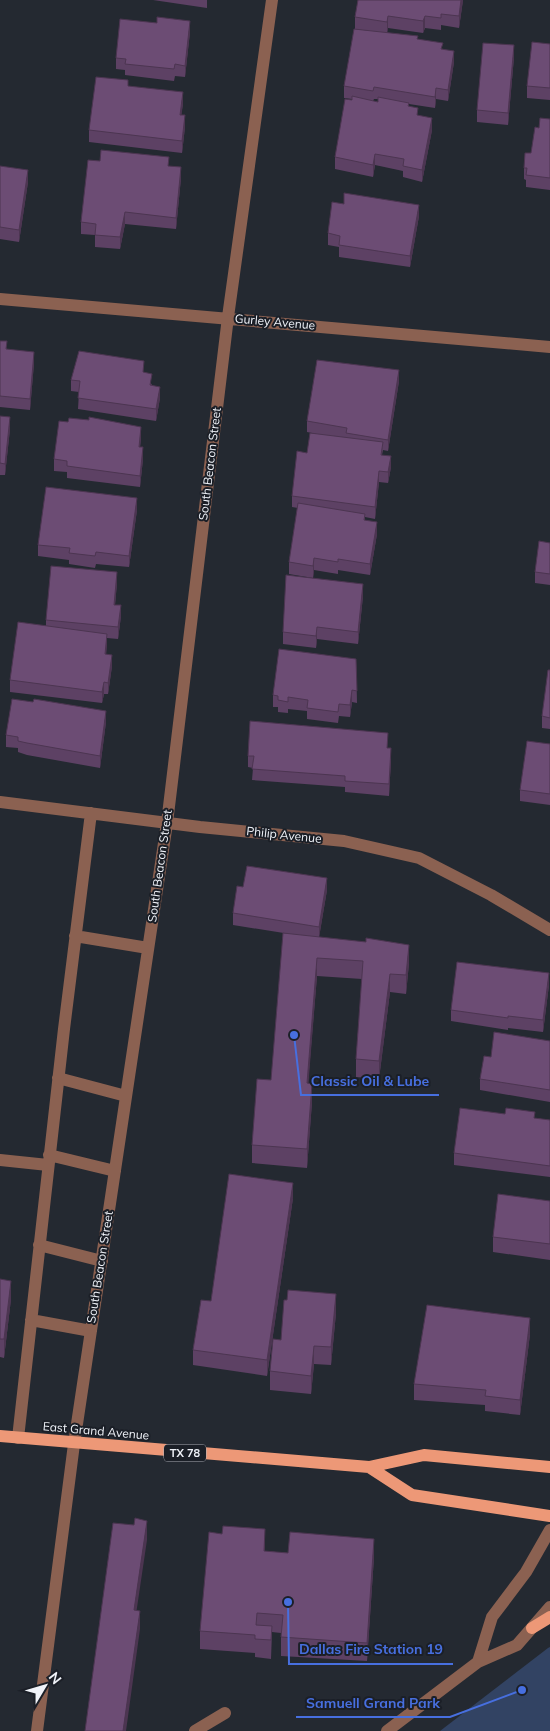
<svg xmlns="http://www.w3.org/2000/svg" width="550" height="1731" viewBox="0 0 550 1731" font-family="Mulish,sans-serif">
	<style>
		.green { fill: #324363 }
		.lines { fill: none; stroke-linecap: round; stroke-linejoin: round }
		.minor { stroke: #8b6151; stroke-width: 12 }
		.major { stroke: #ed9877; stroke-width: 12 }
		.wall { fill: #5d4164; fill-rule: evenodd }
		.shaded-wall { fill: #4c3551 }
		.building { fill: #6c4c74; stroke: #4c3551 }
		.labels { text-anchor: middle; stroke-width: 4; stroke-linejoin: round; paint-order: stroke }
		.shield { fill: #1b1f27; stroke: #b0b3ba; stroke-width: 1 }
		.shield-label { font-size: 11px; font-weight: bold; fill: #f0f3f9 }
		.street-label { font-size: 12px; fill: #f0f3f9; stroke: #1b1f27 }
		.leader { fill: none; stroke: #476fdf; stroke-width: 2 }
		.callout-dot { fill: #476fdf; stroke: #1b1f27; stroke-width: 2 }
		.callout-label { font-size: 14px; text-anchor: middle; font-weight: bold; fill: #476fdf; stroke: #1b1f27; stroke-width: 4; stroke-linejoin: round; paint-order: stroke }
	</style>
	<rect width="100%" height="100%" fill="#242931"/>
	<path class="green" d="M550,1647V1731H440L548,1648Z"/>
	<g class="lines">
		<path class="minor" d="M0,299L550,347
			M0,802L200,827L344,841L419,858L491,895L550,930
			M75,936L148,948
			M58,1078L126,1096
			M49,1155L115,1171
			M0,1160L48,1165
			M39,1245L102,1261
			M31,1320L91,1331
			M18,1438L64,1029L91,813
			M478,1662L492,1617L526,1572L550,1530
			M37,1731L74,1444L167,823L228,317L272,0
			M195,1731L225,1713
			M387,1731L478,1662L517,1645L550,1607"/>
		<path class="major" d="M0,1436L369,1467L424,1455L550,1467
			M369,1467L412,1495L550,1516
			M532,1628L550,1617"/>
	</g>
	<path class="wall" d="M153,0H207V8Z
		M358,0H463L459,28L441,25V30L425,28L423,33L388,28L387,33L418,39L443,49L454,62L448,101L436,99L435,108L409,104V106L432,130L422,182L403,177V171L375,165L373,177L335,169V157L352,99L344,98V86L369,31L355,29V17ZM374,99H378V102L373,101Z
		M190,32L185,77L175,76L174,81L125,75V70L116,69V58Z
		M550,44V100L527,98V86Z
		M514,57L508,125L477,122V110Z
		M128,86L183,104L181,115L185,127L182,153L89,142V130Z
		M550,119V190L526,187V180L524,179V168L531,153L539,128Z
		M0,166L28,182L19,242L0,239Z
		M169,166L181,178L176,229L125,224L120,249L95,247V235L81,234V222Z
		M419,216L410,267L339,257V247L328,245V233Z
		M0,341L7,349L34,363L30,410L0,407Z
		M144,372L160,398L156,421L78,409L79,392L71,391V380Z
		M399,381L388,451L383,450L382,455L391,467L388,483L379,482L375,519L365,517V520L377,534L370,575L338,570V574L314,570L313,578L289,574V562L298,508L292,507V496L307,453L317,434L307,432V421Z
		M0,416L10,429L5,475H0Z
		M141,438L140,447L143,459L140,487L67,478V472L54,471V459Z
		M137,510L129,567L96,564L95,568L69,564V560L38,556V545Z
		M550,543V585L535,583V572Z
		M117,583L115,605L121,616L118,639L107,638L106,654L112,666L108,694H104L102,703L10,692V680L46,626V620Z
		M363,596L358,644L317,639L316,648L283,644V632Z
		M356,659L357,703L352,702L350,717L339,716L338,723L307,719V711L288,709V713L278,712V707H273V695Z
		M550,670V729L542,728V716Z
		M106,722L100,768L27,755L18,752V748L6,747V735Z
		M550,744V805L520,801V790Z
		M387,748L391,760L389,796L345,792V787L252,780L253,768L248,767V756Z
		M243,887L327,890L319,937L409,963L406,994L390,992L379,1079L356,1077V1059L362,979L317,976L308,1083L312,1102L307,1168L252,1163V1145L271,1080L290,934L233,925V913Z
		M549,985L543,1032L508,1028V1030L451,1021V1010Z
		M550,1041V1102L480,1090V1079L491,1057Z
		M535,1118L550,1120V1177L454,1165V1153Z
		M293,1198L267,1376L193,1365V1350L211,1301Z
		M550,1201V1260L493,1252V1237Z
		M0,1279L11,1299L4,1358L0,1357Z
		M336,1313L331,1365L314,1364L311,1394L270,1390V1371L281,1340Z
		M530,1334L520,1415L485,1411V1405L414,1400V1384Z
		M265,1551L288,1553L374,1557L367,1661L281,1656V1633L272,1632L271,1659L255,1657V1653L200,1649V1631Z"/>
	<path class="shaded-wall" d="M461,0H463L459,28V16Z
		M388,16V28L387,34V22Z
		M425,16V28L423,33V21Z
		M190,21V32L185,77V66Z
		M514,45V57L508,125V113Z
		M454,51V62L448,101V90Z
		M436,88V99L435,108V97Z
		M183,92V104L180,126V115Z
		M185,115V127L182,153V141Z
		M432,118V130L422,182V170Z
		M375,154V165L373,177V165Z
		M181,167V178L176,229V218Z
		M28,170V182L19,242V230Z
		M419,205V216L410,267V256Z
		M125,212V224L120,249V237Z
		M34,352V363L30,410V399Z
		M399,370V381L388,451V440Z
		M160,387V398L156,421V409Z
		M10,417V429L5,475V464Z
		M141,427V438L139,458V447Z
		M143,447V459L140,487V476Z
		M391,456V467L388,483V472Z
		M379,471V482L375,519V507Z
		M137,498V510L129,567V556Z
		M377,522V534L370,575V564Z
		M314,558V570L313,578V566Z
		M117,572V583L114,616V605Z
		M363,584V596L358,644V632Z
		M121,605V616L118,639V627Z
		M317,627V639L316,648V636Z
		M107,634V646L105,665V654Z
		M112,655V666L108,694V683Z
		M104,682V694L102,703V692Z
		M352,690V702L350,717V705Z
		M106,711V722L100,768V756Z
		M391,748V760L389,796V784Z
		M327,878V890L319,938V927Z
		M409,945V963L406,994V975Z
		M317,958V976L307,1101V1083Z
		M549,973V985L543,1032V1020Z
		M390,974V992L379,1079V1061Z
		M312,1084V1102L307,1168V1149Z
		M293,1183V1198L267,1376V1360Z
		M11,1281V1299L4,1358V1339Z
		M336,1294V1313L331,1365V1347Z
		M530,1318V1334L520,1415V1400Z
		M314,1346V1364L311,1394V1376Z
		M147,1521V1540L134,1628V1610Z
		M265,1529V1547L264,1570V1551Z
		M374,1539V1557L367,1661V1643Z
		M140,1611V1629L126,1731H123Z"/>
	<path class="building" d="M358,0H461L459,16L441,14V18L425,16L423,21L388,16L387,22L355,17Z
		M157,17L190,21L185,66L175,64L174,69L125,64L126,59L116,58L120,19L157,23Z
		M354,29L418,36L417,39L443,43L441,49L454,51L448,90L436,88L435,97L374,87L373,91L344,86Z
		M532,42L550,44V88L527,86Z
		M483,43L514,45L508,113L477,110Z
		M96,77L128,80V86L183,92L180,115H185L182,141L89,130Z
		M352,96L378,102V97L409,103L408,106L418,108L417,115L432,118L422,170L403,166L404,159L375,154L373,165L335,157L345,99L352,100Z
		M540,118L550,119V178L526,175L527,168H524L525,153H531L535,127L539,128Z
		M101,150L169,157L168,166L181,167L176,218L125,212L120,237L95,235L96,224L81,222L88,160L100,161Z
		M0,166L28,170L19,230L0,227Z
		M344,193L419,205L410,256L339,245L340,236L328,233L332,202L344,204Z
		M0,341H7L6,349L34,352L30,399L0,396Z
		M79,351L144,361L143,372L152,374L150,385L160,387L156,409L78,398L80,381L71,380Z
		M317,360L399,370L388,440L346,433L347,428L307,421Z
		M0,416L10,417L5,464L0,463Z
		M89,417L141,427L139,447H143L140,476L67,466V461L54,459L59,421L68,422L69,418L89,420Z
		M310,433L383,442L381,455L391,456L388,472L379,471L375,507L292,496L297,451L307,453Z
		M46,487L137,498L129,556L96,552L95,556L69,553L70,548L38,545Z
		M298,503L365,514L364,520L377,522L370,564L338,559V562L314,558L313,566L289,562Z
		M539,541L550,543V574L535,572Z
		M51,566L117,572L114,605H121L118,627L46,620Z
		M286,575L363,584L358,632L317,627L316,636L283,632Z
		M18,622L107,634L105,654L112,655L108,683L104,682L102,692L10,680Z
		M279,649L356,659L357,691L352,690L350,705L339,704L338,712L307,708L308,700L288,697V702L278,700V696L273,695Z
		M548,670H550V718L542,716Z
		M12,699L33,702L34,699L106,711L100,756L27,743L18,741V737L6,735Z
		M250,721L388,733L387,748H391L389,784L345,781V776L252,769L254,756H248Z
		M527,741L550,744V794L520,790Z
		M247,866L327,878L319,927L233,913L237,886L243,887Z
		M283,933L366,942V938L409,945L406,975L390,974L379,1061L356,1059L363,961L317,958L307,1083L312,1084L307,1149L252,1145L257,1079L271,1080Z
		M457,962L549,973L543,1020L508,1016V1018L451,1010Z
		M494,1032L550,1041V1090L480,1079L484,1056L491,1057Z
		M460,1108L505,1114L506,1108L535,1112L534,1118L550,1120V1166L454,1153Z
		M229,1174L293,1183L267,1360L193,1350L201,1300L211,1301Z
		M498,1194L550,1201V1244L493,1237Z
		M0,1279L11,1281L4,1339H0Z
		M288,1290L336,1294L331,1347L314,1346L311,1376L270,1371L273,1339L281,1340L284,1300H287Z
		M427,1305L530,1318L520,1400L485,1396L486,1390L414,1384Z
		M135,1518L147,1521L134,1610L140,1611L123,1731H124H85L113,1523L134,1525Z
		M223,1526L265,1529L264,1551L288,1553L290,1532L374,1539L367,1643L281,1637L283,1615L257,1613L256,1625L272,1626L271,1640L255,1639V1635L200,1631L209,1532L222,1534Z"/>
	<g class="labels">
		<rect class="shield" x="164" y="1444.5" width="42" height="17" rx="4"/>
		<g class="shield-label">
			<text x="185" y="1457">TX 78</text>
		</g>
		<g class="street-label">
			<text transform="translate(275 322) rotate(5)" y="4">Gurley Avenue</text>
			<text transform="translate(210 464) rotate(-83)" y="4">South Beacon Street</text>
			<text transform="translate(284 835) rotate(6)" y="4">Philip Avenue</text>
			<text transform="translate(160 866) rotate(-82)" y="4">South Beacon Street</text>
			<text transform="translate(100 1267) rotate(-81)" y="4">South Beacon Street</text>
			<text transform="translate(96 1431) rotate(5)" y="4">East Grand Avenue</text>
		</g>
	</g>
	<path class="leader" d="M294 1035L301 1095H439M288 1602L289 1664H453M522 1690L450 1717H296"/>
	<g class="callout-dot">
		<circle cx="294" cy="1035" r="5"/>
		<circle cx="288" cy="1602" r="5"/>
		<circle cx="522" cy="1690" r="5"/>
	</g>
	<g class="callout-label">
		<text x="370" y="1086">Classic Oil &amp; Lube</text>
		<text x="371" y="1654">Dallas Fire Station 19</text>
		<text x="373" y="1708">Samuell Grand Park</text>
	</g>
	<g transform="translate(45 1686) rotate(52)" stroke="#1b1f27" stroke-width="4" paint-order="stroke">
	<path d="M0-4L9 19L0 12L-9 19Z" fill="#f0f3f9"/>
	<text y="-8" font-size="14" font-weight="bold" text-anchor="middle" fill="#f0f3f9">N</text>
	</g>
</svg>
